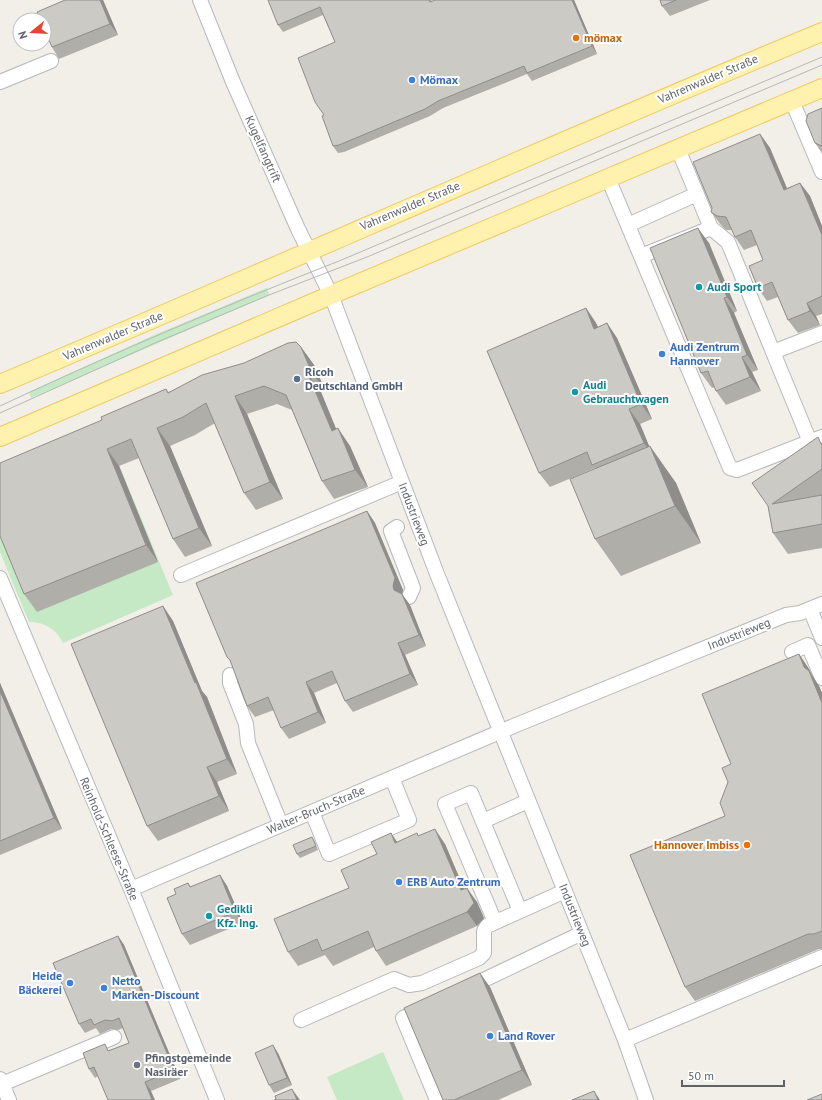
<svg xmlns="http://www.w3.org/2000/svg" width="822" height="1100" viewBox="0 0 822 1100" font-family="'PT Sans',sans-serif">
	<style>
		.green { fill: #c5e8c5 }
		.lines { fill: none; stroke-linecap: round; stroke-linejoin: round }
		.minor-casing { stroke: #b5b8bc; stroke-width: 16 }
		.major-casing { stroke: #f2c960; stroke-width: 20 }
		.minor { stroke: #fff; stroke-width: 14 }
		.major { stroke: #fff2af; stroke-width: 18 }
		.tram { stroke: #b6b7b8; stroke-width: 1 }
		.wall { fill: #afaea9 }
		.shaded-wall { fill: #8f8d8a }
		.building { fill: #cccac5; stroke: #8f8d8a }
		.food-dot { fill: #e8710a; stroke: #fff; stroke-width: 1.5 }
		.shop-dot { fill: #3f7fe0; stroke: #fff; stroke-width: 1.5 }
		.culture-dot { fill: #0f9aa8; stroke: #fff; stroke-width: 1.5 }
		.service-dot { fill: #5c6f8a; stroke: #fff; stroke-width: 1.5 }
		.worship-dot { fill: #6b7280; stroke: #fff; stroke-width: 1.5 }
		.labels { text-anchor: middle; stroke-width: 4; stroke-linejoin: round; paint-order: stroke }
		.food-label { font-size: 12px; font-weight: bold; fill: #c56008; stroke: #fff; text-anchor: start }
		.street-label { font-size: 12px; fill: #5f6368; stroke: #fff }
		.shop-label { font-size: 12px; font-weight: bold; fill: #366cbe; stroke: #fff; text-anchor: start }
		.culture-label { font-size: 12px; font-weight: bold; fill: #0d838f; stroke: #fff; text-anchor: start }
		.service-label { font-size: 12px; font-weight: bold; fill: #4e5e75; stroke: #fff; text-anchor: start }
		.worship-label { font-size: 12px; font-weight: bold; fill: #5b616d; stroke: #fff; text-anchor: start }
	</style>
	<rect width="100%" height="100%" fill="#f1efe8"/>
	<path class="green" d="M267,288L269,295L31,398L29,392L152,336Z
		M105,431L173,595L63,643C56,629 45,622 29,622L0,552V475Z
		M383,1052L404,1100H337L327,1077Z"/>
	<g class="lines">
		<defs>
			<path id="minor" d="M200,0L233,82L298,229L331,295L437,574L625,1040L646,1100
				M0,82L51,61
				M792,101L822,172
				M678,149L711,228
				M608,178L730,468L737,470L822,437
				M628,225L697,194
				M641,256L711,228L728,242L773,352
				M810,442L773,352L822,333
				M397,527L391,531L413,588L409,597
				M181,575L402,482
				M0,578L131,889L217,1100
				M810,609L822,638
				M792,652L808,645L822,678
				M230,675V683L246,724L248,743L281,825
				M312,812L329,854L409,820L392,778
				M483,821L528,801
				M131,889L516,725L786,615L800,613L822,604
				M495,922L445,804L471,793L520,911
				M467,988L582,933
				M425,1008L403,1018L437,1100
				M301,1020L394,979L409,985L422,983L479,958L484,953V931L487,926L565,891
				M625,1040L822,957
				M0,1079L9,1100
				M2,1084L114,1037"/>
			<path id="major" d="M0,384C275,268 547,146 822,32
				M0,437L331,295L822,88"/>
		</defs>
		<use href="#minor" class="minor-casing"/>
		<use href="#major" class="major-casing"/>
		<use href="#minor" class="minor"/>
		<use href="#major" class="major"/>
		<path class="tram" d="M0,406C111,354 224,306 339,261L822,57
			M0,413L155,343L269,295L367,257L822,65"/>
	</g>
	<path class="wall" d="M65,0H103L118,35L59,59L52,47Z
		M268,0H431L432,1L574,0L597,54L532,81L527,74L443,108L430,116L344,152L338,153L333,146L324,115L335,42L323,15L283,32L278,25Z
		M660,0H710L670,16L662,6Z
		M822,108V153L815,143Z
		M760,134L770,148L787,188L800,183L810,196L822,226V314L816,316L820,325L798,333L788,320L778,297L767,301L758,288L763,260L757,245L744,250L735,237L732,230H726L721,225L711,212Z
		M709,243L737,311L734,313L758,370L752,372L761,391L726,405L716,391L715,387L712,388L701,373Z
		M586,308L596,323L598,327L607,323L617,338L652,419L640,424L649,446L676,483L701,543L621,576L595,539V468L550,487L539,473Z
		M301,347L314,365L325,390L321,392L336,429L350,446L368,487L334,499L322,481L292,410L277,404L247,414L283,499L256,510L244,493L215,423L195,435L170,446L212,546L185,557L173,539L139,458L119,466L158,562L37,612L24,594L102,420L166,389L168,392Z
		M822,442V548L788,554L773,533L768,506Z
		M367,511L375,523L403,590L402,594L410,605L426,646L405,655L418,685L353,712L345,701L337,683L314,693L326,723L289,739L281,728L274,710L255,717L247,706L231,662L227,657Z
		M163,606L173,621L202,691L207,697L237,774L217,782L229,811L158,841L147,826Z
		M799,654L809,669L812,675L819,686L822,693V949H819L695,1001L685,987L725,816L728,782L731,764Z
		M0,683L62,829L0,855Z
		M391,833L397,842L419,836L445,844L464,889L477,902L484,918L477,926L386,966L376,951L374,947L333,966L325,955L298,966L288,952L349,888L377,854Z
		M314,840L318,850L300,858L297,854Z
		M220,875L227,886L243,923L190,945L182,934L176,894L188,883L191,887Z
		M118,936L124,945L180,1079L151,1091L98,1076L95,1078L89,1069L109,1051L129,1043L123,1028L118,1030L111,1029L100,1034L96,1028L85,1033L79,1024Z
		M490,987L532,1085L498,1100H443Z
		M278,1053L292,1085L274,1093L269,1085Z"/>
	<path class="shaded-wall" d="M100,0H103L118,35L110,24Z
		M572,0H574L597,54L592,46Z
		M760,134L770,148L793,203L784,190Z
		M800,183L810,196L822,226V235Z
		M698,228L709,243L737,311L727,297Z
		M724,298L734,313L758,370L747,355Z
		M807,303L816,316L820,325L810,311Z
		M586,308L596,323L605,343L594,329Z
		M607,323L617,338L652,419L641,404Z
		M301,347L314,365L325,390L312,373Z
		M742,357L752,372L761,391L750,377Z
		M308,374L321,392L344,448L332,431Z
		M235,396L247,414L283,499L270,482Z
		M629,409L640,424L654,458L644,443Z
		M157,428L170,446L212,546L199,528Z
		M338,428L350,446L368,487L355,470Z
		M650,446L676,483L701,543L675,506Z
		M107,449L119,466L158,562L146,545Z
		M367,511L375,523L403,590L401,598L394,590Z
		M402,594L410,605L426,646L419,635Z
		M163,606L173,621L202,691L207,697L237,774L227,759Z
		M398,643L405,655L418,685L410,674Z
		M799,654L809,669L812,675L819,686L822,693V703L804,667Z
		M306,682L314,693L326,723L318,712Z
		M0,683L62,829L54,818L0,691Z
		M207,767L217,782L229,811L219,796Z
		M435,829L445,844L471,905L461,890Z
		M391,833L401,848L395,843Z
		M220,875L227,886L243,923L235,912Z
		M467,888L477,902L484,918L477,926L467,912Z
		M118,936L124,945L180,1079L174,1070Z
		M480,973L490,987L532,1085L522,1070Z
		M273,1045L278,1053L292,1085L287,1078Z
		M145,1082L151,1091L155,1100H152Z
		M292,1089L300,1100H297Z
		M594,1091L600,1100H598Z"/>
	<path class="building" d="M65,0H100L110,24L52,47L44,29V20H40L37,12Z
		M268,0H429L430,2L435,0H572L592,46L527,73L524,66L438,101L425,109L339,145L333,146L322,116L324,115L315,102L298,58L335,42L320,7L278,25Z
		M660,0H676L662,6Z
		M822,108V146L815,143L806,121L808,114Z
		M760,134L784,190L800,183L822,235V296L807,303L810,311L788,320L772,282L758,288L749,266L763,260L751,230L735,237L726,217L717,216L711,212L712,208L693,162Z
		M698,228L727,297L724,298L747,355L742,357L750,377L716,391L708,371L701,373L650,248Z
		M586,308L594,329L607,323L641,404L629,409L644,443L592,465L587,452L539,473L487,351Z
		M296,342L301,347L312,373L308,374L332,431L338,428L355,470L322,481L286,395L264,386L235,396L270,482L244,493L206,403L183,417L157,428L199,528L173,539L131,439L107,449L146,545L24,594L0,536V463L102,420L101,417L166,389L168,393L202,375L244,363L288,343Z
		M818,437L822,446V469L772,504L822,495V524L773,533L768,506L752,483Z
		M650,446L675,506L595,539L570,479Z
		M367,511L395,578L393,586L394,590L402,594L419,635L398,643L410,674L345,701L332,671L306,682L318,712L281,728L268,697L247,706L230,660L227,657L196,583Z
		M163,606L195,683L196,682L227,759L207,767L219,796L147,826L71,644Z
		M799,654L804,667L809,671L822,703V931L814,934H808L685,987L630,855L725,816L720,803L728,782L722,768L731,764L702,694Z
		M0,691L54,818L0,841Z
		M435,829L461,890L467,888L474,903L467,912L376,951L368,931L322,951L317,939L288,952L274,919L349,888L341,870L377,854L371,842L391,833L395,843L417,833L418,836Z
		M312,837L316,846L297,854L293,845Z
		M220,875L235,912L182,934L167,898L176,894L174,889L188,883L190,887Z
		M118,936L174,1070L145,1082L152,1100H108L94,1067L89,1069L83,1053L105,1044L108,1051L129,1043L119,1018L112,1021L105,1020L94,1025L91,1019L79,1024L53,963Z
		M480,973L522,1070L454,1100H443L404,1008Z
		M273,1045L287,1078L269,1085L255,1053Z
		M292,1089L297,1100H274L276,1099L275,1096Z
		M594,1091L598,1100H572Z
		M822,1094V1100H807Z"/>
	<g class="food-dot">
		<circle cx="576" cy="38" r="4"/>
		<circle cx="747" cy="845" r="4"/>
	</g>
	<g class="shop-dot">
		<circle cx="412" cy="80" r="4"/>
		<circle cx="662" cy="354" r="4"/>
		<circle cx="399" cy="882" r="4"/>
		<circle cx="70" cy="983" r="4"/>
		<circle cx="104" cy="988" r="4"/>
		<circle cx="490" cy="1036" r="4"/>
	</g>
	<g class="culture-dot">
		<circle cx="699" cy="287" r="4"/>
		<circle cx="575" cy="392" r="4"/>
		<circle cx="209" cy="916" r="4"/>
	</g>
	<circle class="service-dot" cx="297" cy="379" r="4"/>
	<circle class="worship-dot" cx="137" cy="1065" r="4"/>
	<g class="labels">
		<g class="food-label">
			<text x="584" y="42">mömax</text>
			<text x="739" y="849" text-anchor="end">Hannover Imbiss</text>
		</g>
		<g class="street-label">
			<text transform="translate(708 79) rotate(-23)" y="4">Vahrenwalder Straße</text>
			<text transform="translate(263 149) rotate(66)" y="4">Kugelfangtrift</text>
			<text transform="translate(410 206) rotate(-23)" y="4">Vahrenwalder Straße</text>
			<text transform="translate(113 336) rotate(-23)" y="4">Vahrenwalder Straße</text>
			<text transform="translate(414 514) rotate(69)" y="4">Industrieweg</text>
			<text transform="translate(739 634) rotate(-22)" y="4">Industrieweg</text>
			<text transform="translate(316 810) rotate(-23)" y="4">Walter-Bruch-Straße</text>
			<text transform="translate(109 839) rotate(67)" y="4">Reinhold-Schleese-Straße</text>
			<text transform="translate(575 915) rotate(68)" y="4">Industrieweg</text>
		</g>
		<g class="shop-label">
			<text x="420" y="84">Mömax</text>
			<text x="670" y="351">Audi Zentrum<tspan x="670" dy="14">Hannover</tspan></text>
			<text x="407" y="886">ERB Auto Zentrum</text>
			<text x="62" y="980" text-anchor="end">Heide<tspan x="62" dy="14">Bäckerei</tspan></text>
			<text x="112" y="985">Netto<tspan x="112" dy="14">Marken-Discount</tspan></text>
			<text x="498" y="1040">Land Rover</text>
		</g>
		<g class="culture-label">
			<text x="707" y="291">Audi Sport</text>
			<text x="583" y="389">Audi<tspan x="583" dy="14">Gebrauchtwagen</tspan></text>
			<text x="217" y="913">Gedikli<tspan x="217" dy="14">Kfz. Ing.</tspan></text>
		</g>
		<g class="service-label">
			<text x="305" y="376">Ricoh<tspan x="305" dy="14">Deutschland GmbH</tspan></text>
		</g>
		<g class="worship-label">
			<text x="145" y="1062">Pfingstgemeinde<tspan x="145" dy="14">Nasiräer</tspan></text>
		</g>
	</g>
	<g transform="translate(32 32) rotate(252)"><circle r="19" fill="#ffffff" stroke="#bfc1c3"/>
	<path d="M0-3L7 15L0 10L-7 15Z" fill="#ea4335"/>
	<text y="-6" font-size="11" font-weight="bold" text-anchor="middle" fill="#5f6368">N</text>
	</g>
	<path d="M682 1080v6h102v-6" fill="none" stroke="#5f6368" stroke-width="2"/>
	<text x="688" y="1080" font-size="12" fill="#5f6368" stroke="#ffffff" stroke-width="3" paint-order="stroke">50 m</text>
</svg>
